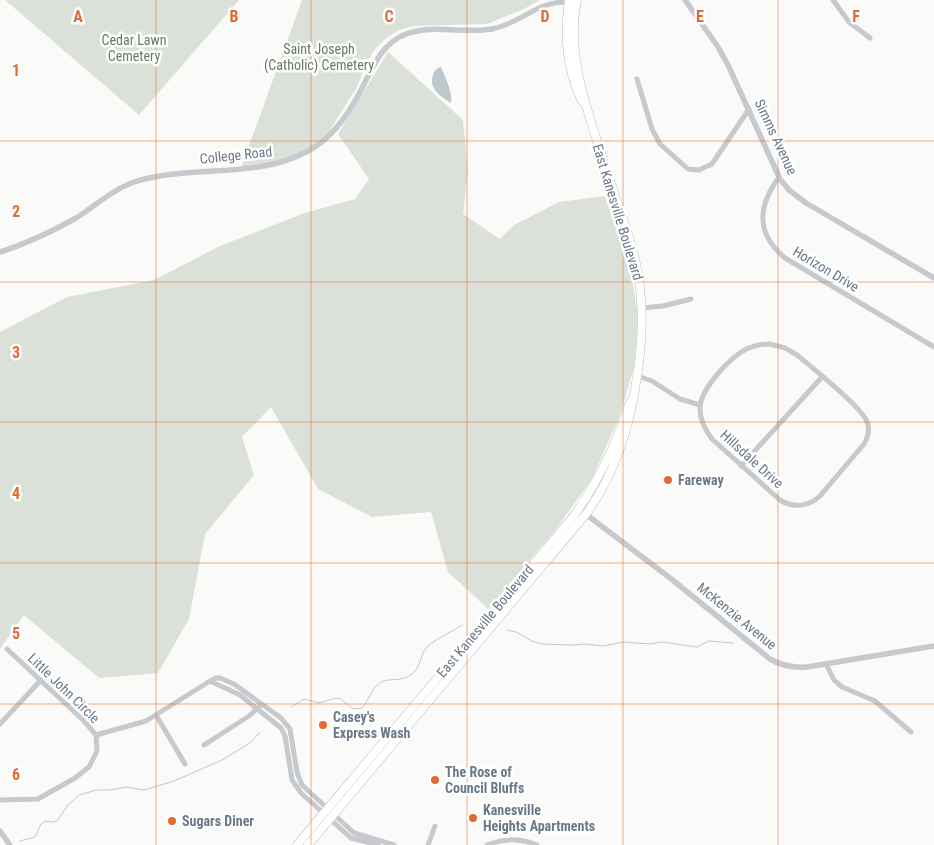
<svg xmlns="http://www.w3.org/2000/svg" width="934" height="845" viewBox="0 0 934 845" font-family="'Roboto Condensed',sans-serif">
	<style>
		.green { fill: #dbe1d9 }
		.water { fill: #bec7cd }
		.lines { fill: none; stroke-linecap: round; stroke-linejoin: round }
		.stream { stroke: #bec7cd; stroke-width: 1 }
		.primary-casing { stroke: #b9bdc1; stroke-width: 9 }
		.minor { stroke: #c6c9cd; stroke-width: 5 }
		.tertiary { stroke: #c6c9cd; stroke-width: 5.5 }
		.primary { stroke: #fff; stroke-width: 8 }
		.grid { fill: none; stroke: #e06b32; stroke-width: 1; stroke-opacity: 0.55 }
		.poi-dot { fill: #e06b32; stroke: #fff; stroke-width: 2 }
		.labels { text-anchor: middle; stroke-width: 5; stroke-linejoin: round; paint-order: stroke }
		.park-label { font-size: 14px; fill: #667a64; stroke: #fff }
		.street-label { font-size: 14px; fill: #6a7888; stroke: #fff }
		.poi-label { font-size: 14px; font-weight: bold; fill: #6a7888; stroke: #fff; text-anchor: start }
		.grid-label { font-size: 16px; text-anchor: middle; font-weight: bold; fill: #e06b32; stroke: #fff; stroke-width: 5; stroke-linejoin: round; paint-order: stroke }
	</style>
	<rect width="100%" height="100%" fill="#fafaf8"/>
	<path class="green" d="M5,0H239L139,115Z
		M302,0H540L524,9L487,24L413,26L399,30L385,39L375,49L366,64L357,87L324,140L278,164L241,168Z
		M388,52L463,120L468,171L463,214L500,239L514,225L559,202L605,196L629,259L638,317L634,367L619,418L592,479L553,533L488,609L448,572L431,512L372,517L318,489L271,407L242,437L254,475L205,534L189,619L158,673L99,678L24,615L0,649V332L67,297L154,280L220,246L305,213L355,199L369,179L338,134Z"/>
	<path class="water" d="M441,67C445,77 453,92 451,103C441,97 428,88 433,75C435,70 437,68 441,67Z"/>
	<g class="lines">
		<path class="stream" d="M507,630L516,632L532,641L541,644L573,645L585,644L603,646L624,642L650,644L662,642L697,647L709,641L733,643
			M291,707L304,699L319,703L336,698L341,699L353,709L362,708C369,700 371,689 380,683C387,677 401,683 412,674C421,667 420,656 426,648C433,640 452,632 462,625
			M20,841L35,837L41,824L45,821L53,822L57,821L68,805L79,795L96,790H110L126,787L144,790L174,781L222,760L250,743L260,732"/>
		<defs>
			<path id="primary" d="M569,0C564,35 566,69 582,101
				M297,845L573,517C598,482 617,443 630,402
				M308,845L586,514C616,473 630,427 637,377C643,340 644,305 637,268C629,230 613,192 602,156C586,107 566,52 577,0"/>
		</defs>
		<use href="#primary" class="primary-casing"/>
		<path class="minor" d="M833,0L849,22L870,38
			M492,29C523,23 537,0 570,2
			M637,79L652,129L660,144L688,169L699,170L712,164L749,109
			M779,177C758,206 755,233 785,258L934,347
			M642,308L663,306L691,299
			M770,344L785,348L797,355C810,366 863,408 867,422C870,429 868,437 864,444L820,496C808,507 793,508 780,500L712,439C690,410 701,392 723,368C737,353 749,344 770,344Z
			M638,376L652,381L680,399L700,405
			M741,466L822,377
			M826,664L834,680L842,687L875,701L911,732
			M210,681L240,695L281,728L285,736L292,780L301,793L351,838L378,845
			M156,715L185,764
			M0,724L41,680
			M96,735L146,721L210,681L216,678H220L234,684L281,718L290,729L297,772L302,785L354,833L394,845
			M204,745L249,716L259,707
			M0,800L38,799L75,778L89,767L97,751L96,735L84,721L7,649
			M428,845L435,826
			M487,845C504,838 520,838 537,845"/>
		<path class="tertiary" d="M685,0L718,47L728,65L780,179L789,190L806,203L934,278
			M0,252C23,245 55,230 76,218C95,206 112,190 134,182C191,164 255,180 308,151C331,139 348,115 360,92C372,70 380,44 406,34C433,24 464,34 492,29
			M579,509L670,578L770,659C782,666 794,668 807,667L934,646
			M0,831L10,845"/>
		<use href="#primary" class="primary"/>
	</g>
	<path class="grid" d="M156,0V845M311,0V845M467,0V845M623,0V845M778,0V845M0,141H934M0,282H934M0,422H934M0,563H934M0,704H934"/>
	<g class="poi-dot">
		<circle cx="668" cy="480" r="5"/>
		<circle cx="323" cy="725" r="5"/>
		<circle cx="435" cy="780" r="5"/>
		<circle cx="473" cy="818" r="5"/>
		<circle cx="172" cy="821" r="5"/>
	</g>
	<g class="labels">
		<g class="park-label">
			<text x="134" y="45">Cedar Lawn<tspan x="134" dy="16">Cemetery</tspan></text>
			<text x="319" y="54">Saint Joseph<tspan x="319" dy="16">(Catholic) Cemetery</tspan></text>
		</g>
		<g class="street-label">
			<text transform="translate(776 137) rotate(65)" y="5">Simms Avenue</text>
			<text transform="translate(236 155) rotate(-6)" y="5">College Road</text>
			<text transform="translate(618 212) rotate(73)" y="5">East Kanesville Boulevard</text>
			<text transform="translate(826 269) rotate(31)" y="5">Horizon Drive</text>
			<text transform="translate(752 459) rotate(42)" y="5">Hillsdale Drive</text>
			<text transform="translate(737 616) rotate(39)" y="5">McKenzie Avenue</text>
			<text transform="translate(485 621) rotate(-50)" y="5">East Kanesville Boulevard</text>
			<text transform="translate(64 688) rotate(44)" y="5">Little John Circle</text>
		</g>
		<g class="poi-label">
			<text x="678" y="485">Fareway</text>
			<text x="333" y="722">Casey's<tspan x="333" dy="16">Express Wash</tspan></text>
			<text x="445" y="777">The Rose of<tspan x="445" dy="16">Council Bluffs</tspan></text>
			<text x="483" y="815">Kanesville<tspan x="483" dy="16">Heights Apartments</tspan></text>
			<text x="182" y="826">Sugars Diner</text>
		</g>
	</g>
	<g class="grid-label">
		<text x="78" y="22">A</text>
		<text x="234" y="22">B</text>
		<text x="389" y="22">C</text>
		<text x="545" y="22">D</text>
		<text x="700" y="22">E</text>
		<text x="856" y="22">F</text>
		<text x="16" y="76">1</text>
		<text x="16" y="217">2</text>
		<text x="16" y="358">3</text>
		<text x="16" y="499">4</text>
		<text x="16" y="639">5</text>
		<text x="16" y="780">6</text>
	</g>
</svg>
